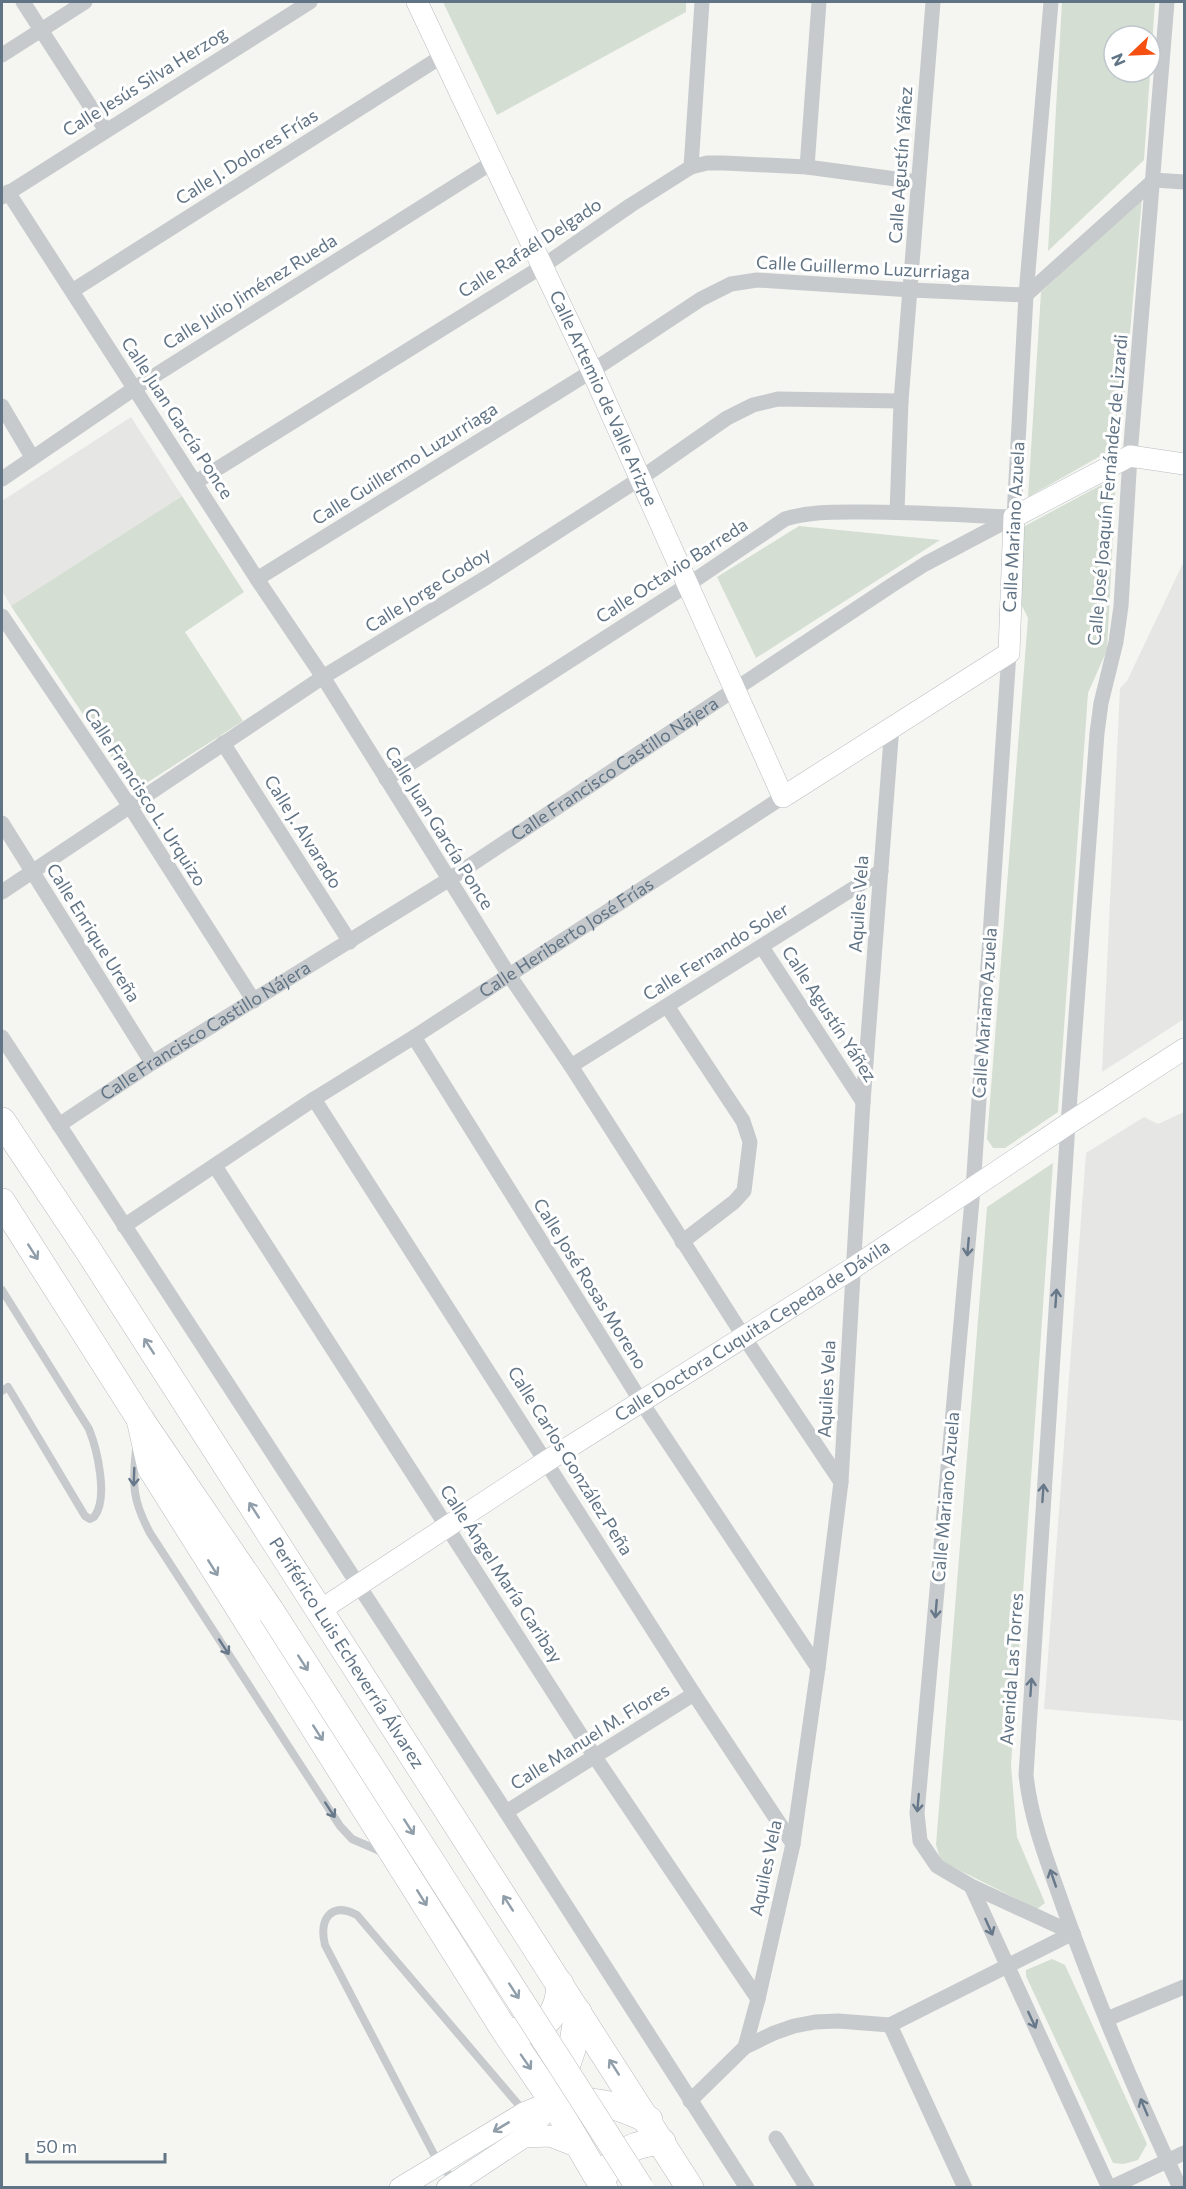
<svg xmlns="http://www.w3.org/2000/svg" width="1186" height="2189" viewBox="0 0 1186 2189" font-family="Commissioner,sans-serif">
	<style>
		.built { fill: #e6e7e4 }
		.green { fill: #d5ded2; fill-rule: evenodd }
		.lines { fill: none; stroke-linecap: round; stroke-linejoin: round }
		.secondary-casing { stroke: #b8bdc2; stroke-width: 22 }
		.highway-casing { stroke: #b8bbbe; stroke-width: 28 }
		.lane { stroke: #c7cacd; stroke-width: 8 }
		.street { stroke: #c7cacd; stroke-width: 15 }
		.secondary { stroke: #fff; stroke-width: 21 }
		.highway { stroke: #fff; stroke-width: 27 }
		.highway-bridge-casing { stroke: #b8bbbe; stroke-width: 28; stroke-linecap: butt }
		.highway-bridge { stroke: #fff; stroke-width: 27 }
		.oneway { stroke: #667889 }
		.oneway2 { stroke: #909eaa }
		.labels { text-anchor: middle; stroke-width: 6; stroke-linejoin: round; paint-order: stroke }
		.street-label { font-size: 18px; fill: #617485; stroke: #fff }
	</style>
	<rect width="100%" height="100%" fill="#f5f6f1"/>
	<path class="built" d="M131,417L182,496L11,606L2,591V501Z
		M1184,561V1019L1102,1072L1120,688L1127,681Z
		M1184,1112V1721L1044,1709L1086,1153L1144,1117L1158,1124Z"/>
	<path class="green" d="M443,2H686V12L497,115Z
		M1062,2H1155L1144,160L1048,251ZM1114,36H1150V72H1114Z
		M1142,198L1120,445L1028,497L1041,292Z
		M1116,477L1107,650L1088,693L1058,1112L1005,1148H993L987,1139L1028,618L1018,598L1023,527Z
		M182,496L244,592L185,632L243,721L134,791L11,606Z
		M799,526L940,540L756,658L717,577Z
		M1053,1163L1011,1765L1017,1837L1045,1903L1037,1909L941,1861L936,1845L987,1207Z
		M1052,1959L1065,1965L1147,2144L1138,2160L1124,2164L1113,2163L1026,1976V1970Z"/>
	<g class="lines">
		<defs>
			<g id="secondary">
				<path id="s3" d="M417,2L592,371L783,797L1009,653L1014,517L1130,456L1184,464"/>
				<path id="s4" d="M319,1611L547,1461L853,1268L1068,1124L1184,1049"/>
				<path d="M524,2137L550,2136L581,2148"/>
				<path d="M400,2188L524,2113L553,2101"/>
				<path d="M447,2188L524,2137L553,2102"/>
			</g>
			<g id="highway">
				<path id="s5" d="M2,1121L88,1250L690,2188"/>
				<path d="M2,1202L140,1419L272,1613"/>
				<path d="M140,1419L151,1468L505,2031L553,2101L604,2188"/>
				<path d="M515,2031C546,2032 559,2013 560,1984"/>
				<path d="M559,2089L572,2049L578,2012"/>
				<path d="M566,2101C602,2101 617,2105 649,2120"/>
				<path d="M606,2173C618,2151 638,2142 662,2142"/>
			</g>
		</defs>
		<use href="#secondary" class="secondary-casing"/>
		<use href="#highway" class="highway-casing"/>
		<path class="lane" d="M2,1290L89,1429C97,1449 109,1499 94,1517L90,1519L85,1516L8,1387L2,1391
			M136,1450C132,1486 133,1501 150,1533L340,1826L352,1839L382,1852
			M454,2180L439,2164L325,1945C319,1920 330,1901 357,1915L523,2110"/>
		<g class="street">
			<path d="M23,2L105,129"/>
			<path d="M1167,2L1130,456L1121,606L1116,642L1101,703L1097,733L1068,1124L1026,1775C1031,1821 1048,1863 1063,1906C1097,2001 1137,2096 1180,2188"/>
			<path d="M2,55L85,2"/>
			<path d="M691,167L702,2"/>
			<path d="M807,167L819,2"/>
			<path d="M8,192L257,579L323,677L509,975L571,1066L744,1337L841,1482"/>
			<path d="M2,197L310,2"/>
			<path d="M72,291L444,55"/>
			<path d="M2,406L32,457"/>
			<path d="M2,479L135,388L493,162"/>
			<path d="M196,482L543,266L631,205L691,167L707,163H724L807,167L918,182"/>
			<path d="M897,512L901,401L933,2"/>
			<path d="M1014,517L1026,295L1051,2"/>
			<path d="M257,579L592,371L701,299L731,284L757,280L911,290L1026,295L1154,180L1184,182"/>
			<path d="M2,616L129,805L254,1001"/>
			<path d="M1009,653L973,1189L917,1813L920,1841L937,1866L971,1886L1073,1933"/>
			<path d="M223,743L350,942"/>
			<path d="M386,779L689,584L785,519C811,511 837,512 863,512C913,512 962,515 1011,517"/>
			<path d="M2,823L152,1063"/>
			<path d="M2,892L323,677L487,577L641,478L727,418L753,405L778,399L901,401"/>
			<path d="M762,947L863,1102"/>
			<path d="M667,1006L743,1121L750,1142L744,1191L734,1202L682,1242"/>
			<path d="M2,1037L506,1812L747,2188"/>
			<path d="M414,1037L642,1403L818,1668"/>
			<path d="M571,1066L881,871"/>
			<path d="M314,1099L694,1694L793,1844"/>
			<path id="s1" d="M59,1125L152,1063L448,880L892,585L925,564L1014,517"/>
			<path d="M215,1166L595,1757L758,1999"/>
			<path id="s2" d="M124,1226L314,1099L414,1037L783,797"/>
			<path d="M506,1812L694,1694"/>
			<path d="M971,1886L1109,2188"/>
			<path d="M1107,2019L1184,1987"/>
			<path d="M890,2025L965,2188"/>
			<path d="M745,2047L758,1999L793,1844L818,1668L841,1482L863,1102L892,726"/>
			<path d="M690,2101L745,2047L774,2033L794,2026L815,2022L838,2021L890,2025L1073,1933"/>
			<path d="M776,2138L807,2188"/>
			<path d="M1110,2188L1184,2153"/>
		</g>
		<use href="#secondary" class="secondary"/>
		<use href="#highway" class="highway"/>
		<defs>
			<path id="highway-bridge" d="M272,1613L640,2188"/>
		</defs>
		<use href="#highway-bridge" class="highway-bridge-casing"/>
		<use href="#highway-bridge" class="highway-bridge"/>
	</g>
	<defs><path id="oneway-shaft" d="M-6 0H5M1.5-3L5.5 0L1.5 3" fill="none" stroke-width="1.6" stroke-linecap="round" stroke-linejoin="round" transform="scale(1.5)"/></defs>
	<g class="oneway">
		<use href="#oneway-shaft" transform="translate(968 1247) rotate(95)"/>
		<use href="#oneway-shaft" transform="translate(1056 1298) rotate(-86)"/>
		<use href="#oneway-shaft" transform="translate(134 1477) rotate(92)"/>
		<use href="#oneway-shaft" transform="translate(1043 1493) rotate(-86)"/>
		<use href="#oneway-shaft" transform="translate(936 1609) rotate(95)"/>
		<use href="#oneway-shaft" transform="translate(224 1647) rotate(57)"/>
		<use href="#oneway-shaft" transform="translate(1031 1687) rotate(-86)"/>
		<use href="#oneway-shaft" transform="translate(918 1803) rotate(95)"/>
		<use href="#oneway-shaft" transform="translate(330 1810) rotate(57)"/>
		<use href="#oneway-shaft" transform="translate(1053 1878) rotate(-109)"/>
		<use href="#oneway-shaft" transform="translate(989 1927) rotate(66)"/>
		<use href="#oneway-shaft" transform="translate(1032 2020) rotate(65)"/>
		<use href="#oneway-shaft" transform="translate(1144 2107) rotate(-113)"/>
	</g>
	<g class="oneway2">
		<use href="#oneway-shaft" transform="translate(33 1252) rotate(57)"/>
		<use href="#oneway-shaft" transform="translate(149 1346) rotate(-123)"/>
		<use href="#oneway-shaft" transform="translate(254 1510) rotate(-123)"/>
		<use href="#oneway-shaft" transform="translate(213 1568) rotate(58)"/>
		<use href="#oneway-shaft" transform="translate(303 1663) rotate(57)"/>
		<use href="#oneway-shaft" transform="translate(318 1733) rotate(57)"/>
		<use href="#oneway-shaft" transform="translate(409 1827) rotate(57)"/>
		<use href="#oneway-shaft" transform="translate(422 1898) rotate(58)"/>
		<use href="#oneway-shaft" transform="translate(508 1903) rotate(-123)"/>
		<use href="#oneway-shaft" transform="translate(514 1991) rotate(57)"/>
		<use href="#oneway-shaft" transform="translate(526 2062) rotate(55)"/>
		<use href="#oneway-shaft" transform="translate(614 2067) rotate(-123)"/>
		<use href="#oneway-shaft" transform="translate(501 2127) rotate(149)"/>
	</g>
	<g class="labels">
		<g class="street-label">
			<text transform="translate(145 82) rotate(-32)" y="6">Calle Jesús Silva Herzog</text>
			<text transform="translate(247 157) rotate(-32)" y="6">Calle J. Dolores Frías</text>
			<text transform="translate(901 165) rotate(-86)" y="6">Calle Agustín Yáñez</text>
			<text transform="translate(530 248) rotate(-33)" y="6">Calle Rafaél Delgado</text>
			<text transform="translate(863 268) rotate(3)" y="6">Calle Guillermo Luzurriaga</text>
			<text transform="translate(250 292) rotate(-32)" y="6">Calle Julio Jiménez Rueda</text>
			<text dy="6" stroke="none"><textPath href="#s3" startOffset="438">Calle Artemio de Valle Arizpe</textPath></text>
			<text transform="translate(177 418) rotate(57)" y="6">Calle Juan García Ponce</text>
			<text transform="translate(405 464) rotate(-32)" y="6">Calle Guillermo Luzurriaga</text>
			<text transform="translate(1108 490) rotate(-85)" y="6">Calle José Joaquín Fernández de Lizardi</text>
			<text transform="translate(1014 527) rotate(-87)" y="6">Calle Mariano Azuela</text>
			<text transform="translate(672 571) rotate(-33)" y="6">Calle Octavio Barreda</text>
			<text transform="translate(428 590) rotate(-32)" y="6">Calle Jorge Godoy</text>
			<text dy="6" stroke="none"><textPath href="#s1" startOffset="660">Calle Francisco Castillo Nájera</textPath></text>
			<text transform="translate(145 797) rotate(57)" y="6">Calle Francisco L. Urquizo</text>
			<text transform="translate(439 828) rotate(58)" y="6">Calle Juan García Ponce</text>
			<text transform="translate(303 832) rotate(58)" y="6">Calle J. Alvarado</text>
			<text transform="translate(859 904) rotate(-86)" y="6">Aquiles Vela</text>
			<text transform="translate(93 933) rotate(58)" y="6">Calle Enrique Ureña</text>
			<text dy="6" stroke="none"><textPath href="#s2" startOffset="528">Calle Heriberto José Frías</textPath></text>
			<text transform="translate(716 952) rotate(-32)" y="6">Calle Fernando Soler</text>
			<text transform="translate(985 1013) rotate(-86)" y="6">Calle Mariano Azuela</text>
			<text transform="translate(829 1014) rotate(57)" y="6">Calle Agustín Yáñez</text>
			<text dy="6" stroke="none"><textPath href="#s1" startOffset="174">Calle Francisco Castillo Nájera</textPath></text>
			<text transform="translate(590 1284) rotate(58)" y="6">Calle José Rosas Moreno</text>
			<text dy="6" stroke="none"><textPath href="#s4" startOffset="516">Calle Doctora Cuquita Cepeda de Dávila</textPath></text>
			<text transform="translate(827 1389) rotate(-87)" y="6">Aquiles Vela</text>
			<text transform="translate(570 1461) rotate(58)" y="6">Calle Carlos González Peña</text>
			<text transform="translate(946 1497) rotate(-85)" y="6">Calle Mariano Azuela</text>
			<text transform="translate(501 1574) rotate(57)" y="6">Calle Ángel María Garibay</text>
			<text dy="6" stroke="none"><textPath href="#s5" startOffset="634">Periférico Luis Echeverría Álvarez</textPath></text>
			<text transform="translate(1012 1669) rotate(-86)" y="6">Avenida Las Torres</text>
			<text transform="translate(590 1737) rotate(-32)" y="6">Calle Manuel M. Flores</text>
			<text transform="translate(766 1868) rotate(-78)" y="6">Aquiles Vela</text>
		</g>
	</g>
	<rect width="1186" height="2189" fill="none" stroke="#617485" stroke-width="6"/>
	<g transform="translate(1132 54) rotate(247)"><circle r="28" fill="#ffffff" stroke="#c0c7ce" stroke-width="1.5"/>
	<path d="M0-4.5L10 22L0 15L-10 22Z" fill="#f55011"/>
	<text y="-9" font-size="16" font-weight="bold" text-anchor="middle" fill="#617485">N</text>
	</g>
	<path d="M27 2153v9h138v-9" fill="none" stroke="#617485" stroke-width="3"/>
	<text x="36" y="2153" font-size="18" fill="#617485" stroke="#ffffff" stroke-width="4.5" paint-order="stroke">50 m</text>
</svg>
